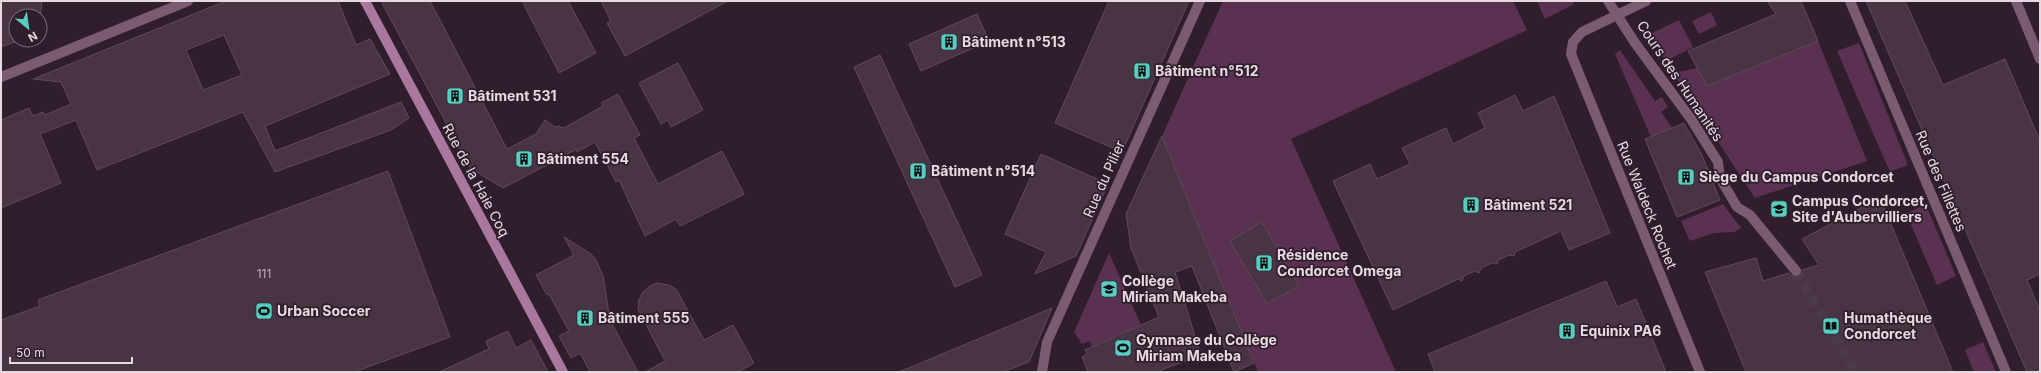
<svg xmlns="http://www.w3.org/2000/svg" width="2041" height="373" viewBox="0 0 2041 373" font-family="Inter,sans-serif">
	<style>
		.green { fill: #5b3152; fill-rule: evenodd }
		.building { fill: #483443; stroke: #5f4a5a; fill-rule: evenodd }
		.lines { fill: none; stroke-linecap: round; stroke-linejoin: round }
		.street-tunnel { stroke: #4c3a48; stroke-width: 10; stroke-dasharray: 10 5; stroke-linecap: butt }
		.street { stroke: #7a5b72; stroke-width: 10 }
		.secondary { stroke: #aa789e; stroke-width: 10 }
		.labels { text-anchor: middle; stroke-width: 3.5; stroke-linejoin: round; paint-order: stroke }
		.number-label { font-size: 12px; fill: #beb0ba }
		.poi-label { font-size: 14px; font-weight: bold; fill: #e6d9e2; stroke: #311e2d; text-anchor: start }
		.street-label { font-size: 14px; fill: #e6d9e2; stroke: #311e2d }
	</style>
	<rect width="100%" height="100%" fill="#311e2d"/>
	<path class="green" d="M1223,1H1513L1527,30L1291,139L1396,372H1258L1162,136ZM1262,222L1299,286L1267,304L1230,241L1243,233L1245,234Z
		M1537,1H1572L1574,4L1545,19Z
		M1711,12L1717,25L1699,34L1692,21Z
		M1679,20L1693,47L1666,61L1650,34Z
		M1818,41L1867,161L1755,198L1673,73L1697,68L1707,86Z
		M1859,43L1908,165L1890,172L1837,51Z
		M1620,50L1655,101L1662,97L1668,107L1661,112L1672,128L1651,137L1615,54Z
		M1723,204L1741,228L1734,232L1714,233L1690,241L1681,221Z
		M1926,205L1956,276L1937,285L1906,213Z
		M1109,253L1141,325L1095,345L1096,347L1093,349L1090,341L1082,344L1074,332Z
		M1983,342L1996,372H1974L1965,350Z"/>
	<path class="building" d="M1,1H42L40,18V16H16V40H20L1,47Z
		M226,1H338L356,45L370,39L390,74L265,126L275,151L401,102L409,118L391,130L275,172L243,112L97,170L76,120L40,134L61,183L1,208V120L29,108L33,116L43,112L45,115L71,104L61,82L33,79ZM224,35L242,75L203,90L186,50Z
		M381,1H430L507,149L536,134L545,120L555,127L558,126L564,128L603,106L601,103L618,94L640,135L634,138L658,184L722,151L744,194L680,226L676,219L645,236L619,180L616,182L595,142L577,152V149L503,188L470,168Z
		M522,1H568L596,53L559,73Z
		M601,1H728L625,56L607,23L611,21Z
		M1109,1H1189L1122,152L1055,123Z
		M1767,1H1801L1818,41L1707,86L1688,51L1776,14Z
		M1866,1H1905L1943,85L2005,59L2040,141V274L2027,280L2040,311V372H2027Z
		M977,14L989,41L921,71L909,44Z
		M880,55L982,275L955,287L854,67Z
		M678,63L703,110L671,127L668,120L661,124L639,83Z
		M1515,95L1523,111L1554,96L1610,233L1569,250L1561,231L1515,252L1514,256L1509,255L1498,260L1497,264L1492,263L1481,268L1479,273L1475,271L1464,276L1462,281L1458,279L1393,310L1333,181L1370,164L1377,179L1410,164L1402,148L1446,128L1453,144L1485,128L1478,113Z
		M1684,123L1702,155L1720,200L1677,217L1645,139Z
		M1162,136L1254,363L1234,372L1192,266L1175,272L1201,355L1156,372H1088L1082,357L1087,354L1085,350L1159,317L1131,248L1126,214Z
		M1041,154L1108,184L1076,256L1035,274L1046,252L1005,234Z
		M388,171L450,337L354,372H1V320L40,306L38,300Z
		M1880,198L1953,372H1746L1705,272L1756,258L1763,281L1789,273L1793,277H1797L1802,274V270L1819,265L1802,239Z
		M1262,222L1299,286L1267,304L1230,241Z
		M564,237L591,254L596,260L603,276L610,320L638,372H590L580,353L571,358L559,336L569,331L549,294L547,295L536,275L574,255Z
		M1606,281L1617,307L1636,299L1666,372H1435L1428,354Z
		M657,283L669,285L676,289L704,340L733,325L754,363L738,372H645L665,361L638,309L639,300L643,292L650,286Z
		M1052,308L1029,362L1003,372H899Z
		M508,331L516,348L531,340L548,372H439L489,349L486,341Z"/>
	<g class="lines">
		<path class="street-tunnel" d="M1796,271L1855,372"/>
		<path class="street" d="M1608,1L1635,43L1691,119L1718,162L1720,178L1737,207L1750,215L1796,271
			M1646,1L1582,32L1573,42L1571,54L1700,372
			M1850,1L2006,372
			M2016,1L2040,59
			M1,77L188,1
			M1042,372L1047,342L1200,1"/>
		<path class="secondary" d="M365,1L563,372"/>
	</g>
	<defs>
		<symbol id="building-square" viewBox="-11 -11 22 22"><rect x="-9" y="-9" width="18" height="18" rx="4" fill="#57cec1" stroke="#311e2d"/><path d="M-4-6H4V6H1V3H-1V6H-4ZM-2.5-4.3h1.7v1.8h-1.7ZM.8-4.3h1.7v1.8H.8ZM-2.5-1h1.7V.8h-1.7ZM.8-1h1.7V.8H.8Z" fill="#111"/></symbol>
		<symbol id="university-square" viewBox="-11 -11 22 22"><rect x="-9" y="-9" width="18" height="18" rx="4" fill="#57cec1" stroke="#311e2d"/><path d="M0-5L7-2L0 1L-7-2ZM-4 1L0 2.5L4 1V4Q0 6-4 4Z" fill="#111"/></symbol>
		<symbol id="school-square" viewBox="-11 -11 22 22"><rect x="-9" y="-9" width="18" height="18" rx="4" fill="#57cec1" stroke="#311e2d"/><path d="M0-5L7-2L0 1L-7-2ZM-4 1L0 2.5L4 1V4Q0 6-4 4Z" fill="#111"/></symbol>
		<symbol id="stadium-square" viewBox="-11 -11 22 22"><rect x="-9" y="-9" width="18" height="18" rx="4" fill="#57cec1" stroke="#311e2d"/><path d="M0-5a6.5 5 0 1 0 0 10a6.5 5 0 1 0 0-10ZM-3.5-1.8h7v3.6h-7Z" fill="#111"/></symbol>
		<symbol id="library-square" viewBox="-11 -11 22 22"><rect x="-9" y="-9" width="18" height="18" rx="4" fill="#57cec1" stroke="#311e2d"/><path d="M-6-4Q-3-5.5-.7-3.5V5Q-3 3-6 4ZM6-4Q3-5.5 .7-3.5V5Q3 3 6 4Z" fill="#111"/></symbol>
	</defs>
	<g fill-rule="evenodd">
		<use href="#building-square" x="939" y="32" width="20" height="20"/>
		<use href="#building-square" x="1132" y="61" width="20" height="20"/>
		<use href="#building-square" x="445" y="86" width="20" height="20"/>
		<use href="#building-square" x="514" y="149" width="20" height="20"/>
		<use href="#building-square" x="908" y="161" width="20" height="20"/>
		<use href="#building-square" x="1676" y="167" width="20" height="20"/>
		<use href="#building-square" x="1461" y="195" width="20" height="20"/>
		<use href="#university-square" x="1769" y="199" width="20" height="20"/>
		<use href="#building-square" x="1254" y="253" width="20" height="20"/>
		<use href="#school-square" x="1099" y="279" width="20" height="20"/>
		<use href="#stadium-square" x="254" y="301" width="20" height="20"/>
		<use href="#building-square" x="575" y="308" width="20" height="20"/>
		<use href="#library-square" x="1821" y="316" width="20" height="20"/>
		<use href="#building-square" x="1557" y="321" width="20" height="20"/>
		<use href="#stadium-square" x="1113" y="338" width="20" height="20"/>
	</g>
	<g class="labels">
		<g class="number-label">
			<text x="264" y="278">111</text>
		</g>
		<g class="poi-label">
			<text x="962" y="47">Bâtiment n°513</text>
			<text x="1155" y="76">Bâtiment n°512</text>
			<text x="468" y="101">Bâtiment 531</text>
			<text x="537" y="164">Bâtiment 554</text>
			<text x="931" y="176">Bâtiment n°514</text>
			<text x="1699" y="182">Siège du Campus Condorcet</text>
			<text x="1792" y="206">Campus Condorcet,<tspan x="1792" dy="16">Site d'Aubervilliers</tspan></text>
			<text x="1484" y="210">Bâtiment 521</text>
			<text x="1277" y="260">Résidence<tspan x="1277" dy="16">Condorcet Omega</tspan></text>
			<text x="1122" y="286">Collège<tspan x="1122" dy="16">Miriam Makeba</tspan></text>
			<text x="277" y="316">Urban Soccer</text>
			<text x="598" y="323">Bâtiment 555</text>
			<text x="1844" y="323">Humathèque<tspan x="1844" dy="16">Condorcet</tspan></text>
			<text x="1580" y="336">Equinix PA6</text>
			<text x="1136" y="345">Gymnase du Collège<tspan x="1136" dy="16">Miriam Makeba</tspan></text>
		</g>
		<g class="street-label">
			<text transform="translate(1680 81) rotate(56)" y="5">Cours des Humanités</text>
			<text transform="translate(1104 179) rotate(-66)" y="5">Rue du Pilier</text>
			<text transform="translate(476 180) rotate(62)" y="5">Rue de la Haie Coq</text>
			<text transform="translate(1941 181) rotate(67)" y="5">Rue des Fillettes</text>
			<text transform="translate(1647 205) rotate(68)" y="5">Rue Waldeck Rochet</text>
		</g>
	</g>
	<rect width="2041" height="373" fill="none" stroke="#e6d9e2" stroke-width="4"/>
	<g transform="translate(28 28) rotate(151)"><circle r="19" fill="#311e2d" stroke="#796975"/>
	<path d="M0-3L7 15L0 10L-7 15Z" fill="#57cec1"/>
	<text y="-6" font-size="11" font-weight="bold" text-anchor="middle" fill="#e6d9e2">N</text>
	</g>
	<path d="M10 357v6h122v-6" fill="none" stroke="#e6d9e2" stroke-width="2"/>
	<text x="16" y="357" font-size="12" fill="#e6d9e2" stroke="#311e2d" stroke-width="3" paint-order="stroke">50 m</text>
</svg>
